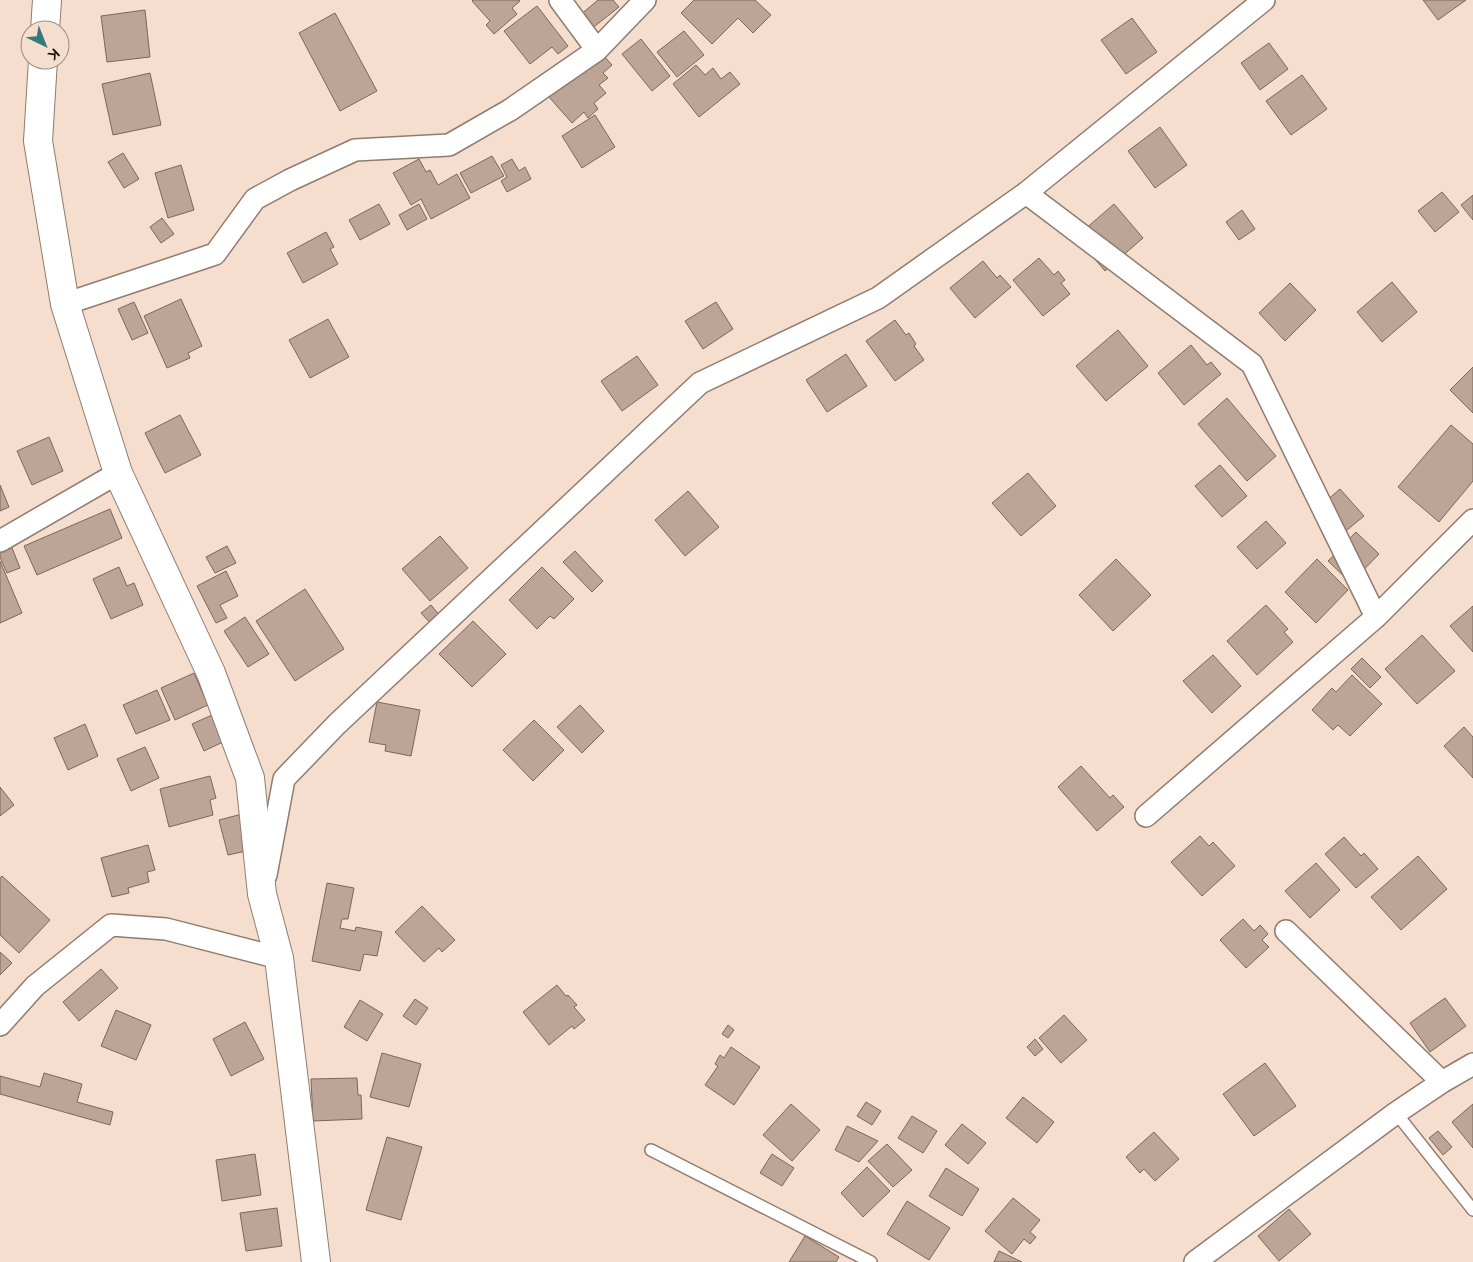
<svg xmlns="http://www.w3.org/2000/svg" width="1473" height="1262" viewBox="0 0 1473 1262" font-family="Arial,sans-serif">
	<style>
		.building { fill: #bca597; stroke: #7b6659 }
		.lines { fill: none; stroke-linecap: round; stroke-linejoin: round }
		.lane-casing { stroke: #917b6e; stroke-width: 14 }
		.street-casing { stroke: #917b6e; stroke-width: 24 }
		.secondary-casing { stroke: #917b6e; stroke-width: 30 }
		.lane { stroke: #fff; stroke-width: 11 }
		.street { stroke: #fff; stroke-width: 21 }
		.secondary { stroke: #fff; stroke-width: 28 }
	</style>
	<rect width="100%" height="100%" fill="#f6decf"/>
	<path class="building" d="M473,0H519L520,1L512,8L517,14L494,34L486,25L490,21L472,1Z
		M598,0H613L619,7L590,30L579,16Z
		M694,0H755L771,15L753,33L738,18L712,44L681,13Z
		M1423,0H1466L1438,20Z
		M537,6L568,46L558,54L552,47L530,64L504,31Z
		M145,10L150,57L107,62L101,16Z
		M335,13L377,91L340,111L299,33Z
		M1132,18L1157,52L1126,74L1101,40Z
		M684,31L704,55L677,77L657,52Z
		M641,39L670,76L652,91L622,54Z
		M1269,43L1288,69L1260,90L1241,63Z
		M603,55L612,65L603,73L608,78L599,85L606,93L594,103L598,109L588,118L584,112L572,123L549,97L592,59Z
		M696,65L705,75L713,68L721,79L730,72L740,84L699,117L673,84Z
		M150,73L161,125L113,135L102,84Z
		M1302,75L1327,109L1291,135L1266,101Z
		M595,115L615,147L582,168L562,136Z
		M1160,127L1187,165L1155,188L1128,151Z
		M123,153L139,179L124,188L108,162Z
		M492,156L504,176L471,193L460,173Z
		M419,159L426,172L430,170L438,185L457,174L470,198L431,219L421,199L411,205L393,173Z
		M512,159L519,171L525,167L531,179L507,192L501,181L507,177L501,165Z
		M181,165L194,210L168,218L155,173Z
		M1442,192L1459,212L1435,232L1418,211Z
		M1473,195V220L1461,205Z
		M379,204L390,224L360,240L349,220Z
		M419,204L427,219L407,230L399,215Z
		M1114,204L1143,238L1105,271L1076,237Z
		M1242,210L1255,229L1239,240L1226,222Z
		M162,218L174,234L161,243L150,227Z
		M326,232L334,247L330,249L338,264L303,283L287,253Z
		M1039,258L1054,275L1058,271L1065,280L1061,283L1070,294L1043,316L1013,280Z
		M983,261L997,278L1000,275L1011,287L975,318L950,288Z
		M1392,282L1417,312L1382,342L1357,312Z
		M1290,283L1316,310L1285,341L1259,313Z
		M181,299L202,346L188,353L190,358L167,368L144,316Z
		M134,302L148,333L132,340L118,309Z
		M716,302L733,329L703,349L685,321Z
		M328,319L349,357L310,378L289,340Z
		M895,320L906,335L909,333L916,344L914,346L924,360L895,381L866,341Z
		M1118,330L1148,366L1106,401L1076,366Z
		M1191,345L1207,365L1211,362L1221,374L1184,405L1158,373Z
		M846,354L867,386L827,412L806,380Z
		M637,356L658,385L622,411L601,381Z
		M1473,367V413L1450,390Z
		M1227,398L1276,456L1247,481L1198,424Z
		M180,415L201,455L165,473L145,433Z
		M1451,425L1473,444V481L1439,522L1398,487Z
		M49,437L63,471L32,485L17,451Z
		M1220,465L1247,496L1222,517L1195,486Z
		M1028,473L1056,506L1021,536L992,503Z
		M0,485L9,507L0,511Z
		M1340,489L1364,516L1341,535L1318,508Z
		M688,491L719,527L685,556L655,520Z
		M110,509L122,538L37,575L24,546Z
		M1266,521L1286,543L1257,569L1237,547Z
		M1356,532L1379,554L1351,583L1328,561Z
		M440,536L468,568L430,601L402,569Z
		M10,543L20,568L7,573L0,557V547Z
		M227,546L236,563L215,573L206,557Z
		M575,551L603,581L592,592L563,562Z
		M1116,559L1151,595L1113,631L1079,595Z
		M1317,559L1348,590L1316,623L1285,592Z
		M0,561L22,613L0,623Z
		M119,567L127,586L134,583L143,605L111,619L93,579Z
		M542,567L574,599L554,619L550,616L537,629L509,600Z
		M226,571L238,596L220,605L227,618L216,623L197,586Z
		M305,589L344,649L295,681L256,621Z
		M431,605L441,617L432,625L421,613Z
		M1266,605L1288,629L1284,632L1293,642L1257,675L1227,641Z
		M1473,606V652L1450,626Z
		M245,617L269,654L248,667L224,631Z
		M473,621L506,654L472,687L439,654Z
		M1422,635L1455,671L1417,704L1385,669Z
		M1213,655L1241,686L1212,713L1183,681Z
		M1362,658L1381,677L1370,688L1351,669Z
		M194,673L208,705L175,720L161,688Z
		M1352,675L1382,704L1350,736L1338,725L1333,730L1312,710L1332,688L1336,692Z
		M157,690L170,720L136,734L123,705Z
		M377,702L420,710L411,756L385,751L386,745L369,742Z
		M580,705L604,731L582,753L557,727Z
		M212,715L223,742L204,751L192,724Z
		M534,720L564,750L533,781L503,750Z
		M85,724L98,756L68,770L54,738Z
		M1464,727L1473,737V778L1444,746Z
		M145,747L159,778L131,791L117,759Z
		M1081,766L1110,798L1113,795L1124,807L1097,831L1058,787Z
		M210,776L216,798L210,800L213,815L169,827L160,789Z
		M0,787L14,805L0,816Z
		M242,814L251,850L228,855L219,820Z
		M1200,836L1209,846L1213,842L1235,866L1202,896L1171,862Z
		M1344,837L1361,856L1364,853L1378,869L1356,888L1325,854Z
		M148,845L155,870L147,872L149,882L128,888L129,893L112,897L101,858Z
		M1418,856L1447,889L1401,930L1371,897Z
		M1316,863L1340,890L1310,918L1285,891Z
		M2,876L50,920L19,953L0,935V878Z
		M327,883L354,888L348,919H342L340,928L355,931L356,927L382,932L377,956L364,954L360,971L312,961Z
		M422,906L455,940L442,952L439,948L424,962L395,932Z
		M1243,919L1254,931L1260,925L1268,934L1262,940L1269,947L1246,968L1220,940Z
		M0,952L12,963L0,975Z
		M101,969L118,988L79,1021L63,1002Z
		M557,985L566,996L568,995L577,1005L574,1007L585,1020L574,1029L572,1026L549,1045L523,1012Z
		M1445,998L1466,1026L1430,1052L1410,1023Z
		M415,999L428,1008L416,1025L403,1016Z
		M360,1000L383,1014L367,1041L344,1027Z
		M116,1010L151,1025L136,1060L101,1046Z
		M1064,1015L1087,1040L1061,1063L1039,1038Z
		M245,1022L264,1059L231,1076L213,1039Z
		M728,1025L734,1030L728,1038L722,1034Z
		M1035,1039L1043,1049L1035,1056L1027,1047Z
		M731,1047L760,1067L734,1105L705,1085L718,1066L715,1064L720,1055L724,1058Z
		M382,1053L421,1064L409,1107L370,1097Z
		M1265,1063L1296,1106L1254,1136L1223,1094Z
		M44,1073L82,1084L77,1102L113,1112L110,1125L0,1094V1076L40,1087Z
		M357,1078L358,1095H361L362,1119L313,1121L311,1079Z
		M1023,1097L1054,1122L1037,1143L1006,1118Z
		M866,1102L881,1111L872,1125L857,1116Z
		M791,1104L820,1130L792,1161L763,1135Z
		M1473,1104V1148L1452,1122Z
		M912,1116L937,1131L923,1153L898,1138Z
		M962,1124L986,1143L968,1164L945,1145Z
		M847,1126L878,1141L859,1162L835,1150Z
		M1438,1131L1452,1147L1443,1155L1429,1138Z
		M1154,1132L1179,1159L1155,1181L1144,1169L1140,1173L1126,1157Z
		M387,1137L422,1147L401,1220L366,1210Z
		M887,1144L912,1170L893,1187L868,1161Z
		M255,1154L261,1195L222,1201L216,1160Z
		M772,1154L794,1168L782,1186L760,1173Z
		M867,1167L890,1191L863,1217L841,1193Z
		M946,1168L979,1189L962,1216L929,1196Z
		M1013,1198L1040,1220L1030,1232L1036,1237L1030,1244L1024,1239L1012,1254L985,1231Z
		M907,1201L950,1228L929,1260L887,1234Z
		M277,1208L282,1246L246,1251L240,1213Z
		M1289,1209L1311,1234L1279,1261L1258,1236Z
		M805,1236L839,1257L836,1262H789Z
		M999,1251L1022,1262H994Z"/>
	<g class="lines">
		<defs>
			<path id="lane" d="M1396,1113L1473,1210
				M651,1150L871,1262"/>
			<path id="street" d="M560,0L597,50
				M1026,193L1252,364L1376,617
				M65,304L215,254L255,199L290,180L355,150L449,145L510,110L597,50L645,0
				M0,541L118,473
				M1146,816L1376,617L1473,520
				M266,875L284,779L337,724L700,383L878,298L1026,193L1264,0
				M1286,931L1442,1082
				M0,1025L35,986L111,925L166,929L279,958
				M1195,1262L1396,1113L1442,1082L1473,1064"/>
			<path id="secondary" d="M45,30L47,0
				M43,60L38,141L65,304L118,473L211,673L250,778L262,894L279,958L316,1262"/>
		</defs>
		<use href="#lane" class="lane-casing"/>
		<use href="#street" class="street-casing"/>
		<use href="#secondary" class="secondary-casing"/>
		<use href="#lane" class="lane"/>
		<use href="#street" class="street"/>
		<use href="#secondary" class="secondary"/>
	</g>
	<g transform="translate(45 45) rotate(137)"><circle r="24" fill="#f6decf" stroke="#9d8b80"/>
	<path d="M0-4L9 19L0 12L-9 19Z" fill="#327b7a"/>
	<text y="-8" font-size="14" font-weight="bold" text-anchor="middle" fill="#170f0a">K</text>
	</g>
</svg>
